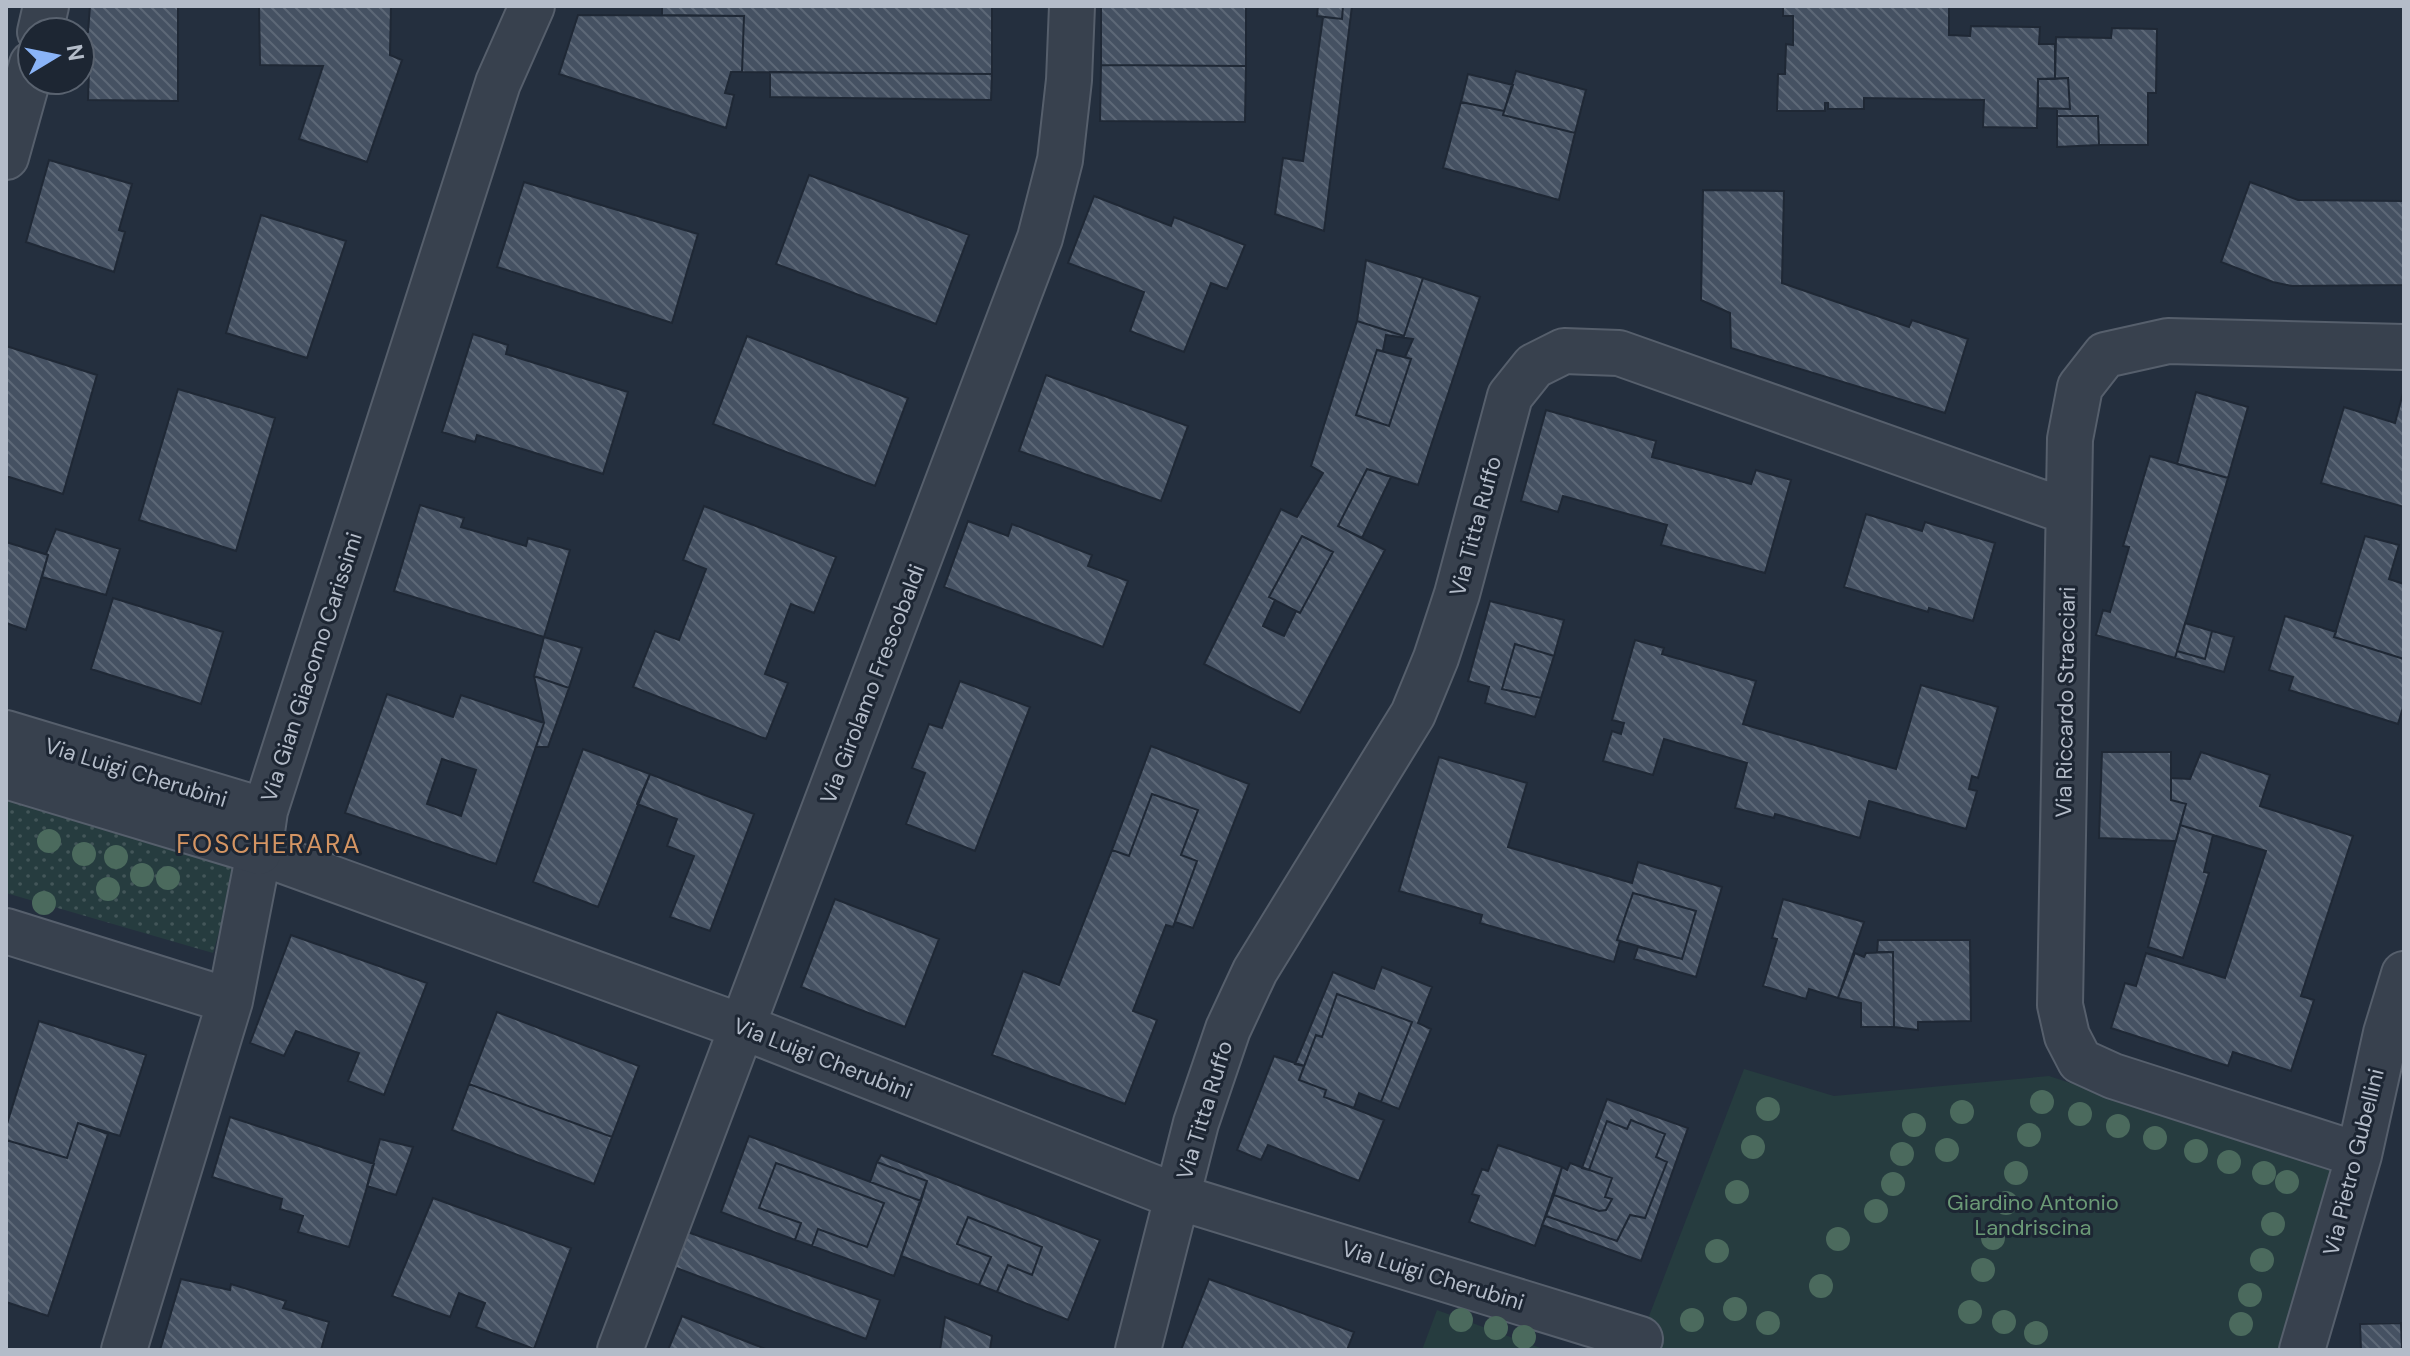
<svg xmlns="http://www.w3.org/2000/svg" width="2410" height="1356" viewBox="0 0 2410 1356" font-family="'DM Sans',sans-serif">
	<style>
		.grass { fill: url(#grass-dots) }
		.green { fill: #263c3f }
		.building { fill: url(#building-back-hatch); stroke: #1f2835; stroke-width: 2; fill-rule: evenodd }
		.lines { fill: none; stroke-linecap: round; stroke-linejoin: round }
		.minor-casing { stroke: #565f6c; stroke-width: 48 }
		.tertiary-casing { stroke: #565f6c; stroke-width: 48 }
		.minor { stroke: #38414e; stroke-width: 44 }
		.tertiary { stroke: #38414e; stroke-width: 44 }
		.tree { fill: #4b6a5d }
		.labels { text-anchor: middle; stroke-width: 6; stroke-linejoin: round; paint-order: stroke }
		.street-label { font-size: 22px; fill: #b4bcc9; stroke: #1d2633 }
		.park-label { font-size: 22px; fill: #6b9a76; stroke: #1d2633 }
		.quarter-label { font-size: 26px; letter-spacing: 2px; fill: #d59563; stroke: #1d2633 }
	</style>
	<defs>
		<pattern id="grass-dots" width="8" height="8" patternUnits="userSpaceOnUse" patternTransform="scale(2)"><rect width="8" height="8" fill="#263c3f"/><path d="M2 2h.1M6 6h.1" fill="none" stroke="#435659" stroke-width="1.8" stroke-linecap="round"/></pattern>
		<pattern id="building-back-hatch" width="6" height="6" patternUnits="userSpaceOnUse" patternTransform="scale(2)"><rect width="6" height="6" fill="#455162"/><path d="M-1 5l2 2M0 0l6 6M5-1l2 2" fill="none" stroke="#5d6877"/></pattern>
	</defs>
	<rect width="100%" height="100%" fill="#242f3e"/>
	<path class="grass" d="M6,794L240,859L213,953L6,893Z"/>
	<path class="green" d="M1744,1069L1834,1096L2049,1076L2332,1169L2278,1350H1636Z
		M1437,1310L1546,1350H1422Z"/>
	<path class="building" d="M90,6H178V101L88,100L89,69H80V35L88,32Z
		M259,6H391L390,55L402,60L367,162L299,139L323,66L260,65Z
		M662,6H992V74L742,72L744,16L662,15Z
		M1101,6H1246V66L1101,65Z
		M1318,6H1343L1342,19L1317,16Z
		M1343,6H1352L1324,231L1275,214L1283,158L1303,161L1323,17L1342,19Z
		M1783,6H1949V35L1970,36L1971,26L2040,27L2039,44H2055V79H2038L2037,128L1983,127L1984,100L1864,98V109H1828V103H1825V111H1777L1778,74H1785L1786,44L1793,45V16H1783Z
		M578,15L744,16L742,72H731L725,93L734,95L726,128L559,74Z
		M2112,28L2157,29L2156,93H2148V145H2099L2098,116H2057V109H2070L2068,78L2055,79L2056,37L2111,38Z
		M1101,65L1246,66L1245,122L1100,121Z
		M1516,71L1586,90L1575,133L1503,115Z
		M770,72L992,74L991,100L770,97Z
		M1468,74L1513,85L1504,111L1461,102Z
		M2068,78L2070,109L2038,108V79Z
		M1461,102L1504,111L1503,115L1575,133L1559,200L1443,168Z
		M2057,116H2098L2099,145L2057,147Z
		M49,160L132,184L119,230L125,232L114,272L26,242Z
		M809,175L969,235L936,324L776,264Z
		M524,182L698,234L672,323L497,267Z
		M2250,182L2298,200L2404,201V285L2292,286L2273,282L2221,262Z
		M1703,190L1784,191L1782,283L1909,327L1912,320L1968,339L1945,413L1731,348L1730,313L1701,300Z
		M1094,196L1171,226L1174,217L1245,245L1227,289L1211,283L1184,352L1130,331L1144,292L1068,263Z
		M261,215L346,241L307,358L226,333Z
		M1366,260L1423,278L1404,336L1357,321Z
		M1423,278L1480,297L1418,485L1367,469L1338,526L1385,550L1300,713L1204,664L1281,509L1297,517L1323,473L1311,466L1357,321L1404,336ZM1386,335L1413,339L1405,357L1411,359L1389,426L1356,415L1377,350L1383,351ZM1302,536L1333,552L1300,613L1296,611L1284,636L1263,626L1275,600L1269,597Z
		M473,334L508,345L506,354L628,392L603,474L477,435L475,442L442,432Z
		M747,336L908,398L875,486L713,424Z
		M6,346L97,375L63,494L6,476Z
		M1377,350L1411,359L1389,426L1356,415Z
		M1046,375L1188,426L1161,501L1019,451Z
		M178,389L275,418L236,551L139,520Z
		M2196,392L2248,407L2228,478L2177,464Z
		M2403,393L2404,507L2321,483L2344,407L2395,423Z
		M1546,410L1656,441L1652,457L1751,484L1756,470L1791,480L1765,573L1661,545L1667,525L1563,496L1558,512L1521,501Z
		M2150,456L2228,478L2175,658L2096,635L2103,610L2110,612L2129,547L2123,546Z
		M1367,469L1391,477L1362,538L1338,526Z
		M420,505L464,518L461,527L526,546L528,538L570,550L544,637L394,591Z
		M704,506L836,557L814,613L791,604L765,674L788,683L766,739L633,687L655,631L679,640L706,569L683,560Z
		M1866,514L1922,531L1925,522L1995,543L1973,621L1929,608L1928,612L1844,587Z
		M968,521L1008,536L1012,524L1092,555L1088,566L1128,581L1103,647L944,587Z
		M56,529L120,549L106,595L42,577L48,555L46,554Z
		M1302,536L1333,552L1300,613L1269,597Z
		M2365,536L2399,545L2389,579L2404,584V659L2334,637Z
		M6,542L48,555L26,630L6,623Z
		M113,598L223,632L201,704L91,669Z
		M1490,601L1564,620L1554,656L1515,644L1502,689L1541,698L1535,717L1485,703L1489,687L1468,681Z
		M2285,616L2336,632L2334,637L2404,659V704L2398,724L2289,690L2293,677L2269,670Z
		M2185,623L2212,631L2205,659L2177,651Z
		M2212,631L2234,637L2224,672L2175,658L2177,651L2205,659Z
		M544,637L582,648L569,688L534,676Z
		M1635,640L1664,648L1662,654L1756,681L1743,724L1896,769L1921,685L1998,707L1978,778L1972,776L1969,789L1977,791L1966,829L1869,801L1860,838L1775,814L1774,818L1735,808L1747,763L1664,739L1653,775L1603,761L1612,731L1621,734L1624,723L1612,720Z
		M1515,644L1554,656L1541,698L1502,689Z
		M534,676L569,688L548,747H536L544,723Z
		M960,681L1030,707L975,851L906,824L925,773L912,768L929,724L942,728Z
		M387,694L453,717L461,695L544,723L496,864L345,813ZM442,759L476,770L461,816L427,804Z
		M1151,746L1249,784L1193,928L1175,922L1197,861L1181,855L1198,810L1152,794L1129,856L1112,850Z
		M583,749L650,774L598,907L533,882Z
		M2102,752H2171V800L2186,804L2176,841L2099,838Z
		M2201,752L2270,775L2260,806L2353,836L2301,996L2314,1000L2291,1071L2233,1052L2228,1066L2111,1028L2125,983L2136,986L2146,953L2225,978L2266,851L2180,825L2186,804L2171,800V778L2190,779Z
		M1439,757L1527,783L1508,847L1632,883L1638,862L1722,887L1696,977L1634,959L1638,947L1682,959L1696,911L1633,893L1617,940L1620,941L1614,962L1480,923L1482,915L1399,891Z
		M650,774L754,814L710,931L670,917L694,856L667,846L677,819L637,804Z
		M1152,794L1198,810L1181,855L1197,861L1173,927L1166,925L1133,1011L1157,1020L1125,1104L992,1055L1023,971L1059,985L1112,850L1129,856Z
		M2180,825L2213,835L2204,872L2209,873L2183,958L2148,947Z
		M1633,893L1696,911L1682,959L1617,940Z
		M835,899L939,939L905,1027L801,987Z
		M1783,899L1864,922L1838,998L1809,989L1806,999L1763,986L1777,939L1772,938Z
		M291,935L427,983L384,1095L348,1081L359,1053L296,1031L284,1056L250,1043Z
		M1878,940H1970L1971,1021L1918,1022V1030L1894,1027L1893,952H1877Z
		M1893,952L1894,1027H1861V1003L1838,998L1855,953L1864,957L1866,953Z
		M1382,967L1432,987L1418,1023L1431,1029L1399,1109L1381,1102L1412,1022L1337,994L1322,1037L1316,1035L1304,1066L1295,1064L1333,972L1374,989Z
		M1337,994L1412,1022L1381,1102L1359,1093L1354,1108L1324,1097L1326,1090L1299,1080L1316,1035L1322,1037Z
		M497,1012L639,1066L612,1137L469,1084Z
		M39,1021L146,1055L120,1136L78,1123L67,1158L6,1140V1127Z
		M1274,1056L1304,1066L1299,1080L1326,1090L1324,1097L1384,1120L1359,1181L1268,1145L1261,1160L1237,1150Z
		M469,1084L612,1137L594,1184L452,1130Z
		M1607,1099L1688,1128L1641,1261L1542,1225L1546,1216L1617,1241L1630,1215L1645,1218L1667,1162L1656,1157L1665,1134L1631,1120L1627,1129L1607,1121L1589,1170L1582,1168Z
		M230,1117L374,1164L349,1247L298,1232L303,1216L280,1209L282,1199L212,1177Z
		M1631,1120L1665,1134L1656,1157L1667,1162L1645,1218L1630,1215L1617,1241L1546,1216L1554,1195L1599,1211L1606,1210L1612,1199L1605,1197L1612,1178L1589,1170L1607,1121L1627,1129Z
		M78,1123L108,1134L48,1316L6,1302V1140L67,1158Z
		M749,1136L921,1201L894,1276L812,1246L818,1229L867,1247L884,1203L776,1163L759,1208L801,1223L795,1240L721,1212Z
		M380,1139L413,1147L396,1195L367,1186Z
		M1498,1145L1562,1167L1535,1246L1469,1222L1479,1196L1472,1194L1482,1169L1488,1171Z
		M881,1155L1100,1240L1068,1320L997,1292L1008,1265L1032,1275L1042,1247L968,1217L957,1244L991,1257L979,1285L901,1256L927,1181L877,1162Z
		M877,1162L927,1181L921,1201L870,1182Z
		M776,1163L884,1203L867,1247L818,1229L812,1246L795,1240L801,1223L759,1208Z
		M1570,1163L1612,1178L1605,1197L1612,1199L1606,1210L1599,1211L1554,1195L1562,1167L1567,1170Z
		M433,1198L571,1248L534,1349L476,1327L485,1303L459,1293L450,1317L392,1296Z
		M968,1217L1042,1247L1032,1275L1008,1265L997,1292L979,1285L991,1257L957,1244Z
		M676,1228L880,1300L866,1339L663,1263Z
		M181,1279L230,1290L231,1284L286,1301L283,1308L329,1322L321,1350H160Z
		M1209,1279L1354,1332L1347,1350H1181Z
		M682,1316L768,1350H668Z
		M945,1317L992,1336L990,1350H940Z
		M2401,1323L2402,1350H2361L2360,1324Z
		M2401,1323H2404V1350H2402Z"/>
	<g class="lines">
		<defs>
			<path id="minor" d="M40,32L46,6
				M6,157L32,64
				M6,931L230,1001
				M2359,1155L2113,1076L2080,1061L2067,1036L2060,1005L2070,439L2080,387L2105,355L2168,341L2404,347
				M124,1350L230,1001L259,852L743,1027L1178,1197L1640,1339
				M620,1350L1040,238L1060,160L1069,80L1072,6
				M1138,1350L1196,1123L1228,1029L1255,971L1413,714L1436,658L1457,594L1510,396L1534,366L1564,351L1619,353L2068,512
				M2302,1350L2359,1155L2386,1033L2404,974"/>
			<path id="tertiary" d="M6,733L265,811
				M6,776L259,852L265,811L498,83L532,6"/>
		</defs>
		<use href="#minor" class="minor-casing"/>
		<use href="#tertiary" class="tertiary-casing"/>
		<use href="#minor" class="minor"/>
		<use href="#tertiary" class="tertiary"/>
	</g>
	<g class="tree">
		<circle cx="49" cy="841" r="12"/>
		<circle cx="84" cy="854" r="12"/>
		<circle cx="116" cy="857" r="12"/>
		<circle cx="142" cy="875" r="12"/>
		<circle cx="168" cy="878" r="12"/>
		<circle cx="108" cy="889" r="12"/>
		<circle cx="44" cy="903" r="12"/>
		<circle cx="2042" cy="1102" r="12"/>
		<circle cx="1768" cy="1109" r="12"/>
		<circle cx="1962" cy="1112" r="12"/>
		<circle cx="2080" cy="1114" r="12"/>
		<circle cx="1914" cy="1125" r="12"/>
		<circle cx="2118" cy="1126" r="12"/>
		<circle cx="2029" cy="1135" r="12"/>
		<circle cx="2155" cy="1138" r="12"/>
		<circle cx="1753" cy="1147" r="12"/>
		<circle cx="1947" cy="1150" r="12"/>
		<circle cx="2196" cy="1151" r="12"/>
		<circle cx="1902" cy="1154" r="12"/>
		<circle cx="2229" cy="1162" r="12"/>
		<circle cx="2016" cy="1173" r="12"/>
		<circle cx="2264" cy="1173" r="12"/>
		<circle cx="2287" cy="1182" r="12"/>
		<circle cx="1893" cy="1184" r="12"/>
		<circle cx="1737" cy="1192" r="12"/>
		<circle cx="2006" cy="1203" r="12"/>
		<circle cx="1876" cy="1211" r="12"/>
		<circle cx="2273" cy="1224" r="12"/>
		<circle cx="1993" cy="1238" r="12"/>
		<circle cx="1838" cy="1239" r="12"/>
		<circle cx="1717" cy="1251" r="12"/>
		<circle cx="2262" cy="1260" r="12"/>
		<circle cx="1983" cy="1270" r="12"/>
		<circle cx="1821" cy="1286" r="12"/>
		<circle cx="2250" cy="1295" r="12"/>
		<circle cx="1735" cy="1309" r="12"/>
		<circle cx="1970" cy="1312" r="12"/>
		<circle cx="1461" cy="1320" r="12"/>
		<circle cx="1692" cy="1320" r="12"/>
		<circle cx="2004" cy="1322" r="12"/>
		<circle cx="1768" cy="1323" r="12"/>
		<circle cx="2241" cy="1324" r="12"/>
		<circle cx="1496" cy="1328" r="12"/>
		<circle cx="2036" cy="1333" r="12"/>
		<circle cx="1524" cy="1337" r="12"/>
	</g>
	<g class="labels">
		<g class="street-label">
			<text transform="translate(1475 526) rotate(-75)" y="8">Via Titta Ruffo</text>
			<text transform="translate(311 667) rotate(-72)" y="8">Via Gian Giacomo Carissimi</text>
			<text transform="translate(872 684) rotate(-69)" y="8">Via Girolamo Frescobaldi</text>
			<text transform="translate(2065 702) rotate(-89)" y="8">Via Riccardo Stracciari</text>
			<text transform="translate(136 772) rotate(17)" y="8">Via Luigi Cherubini</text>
			<text transform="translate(823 1058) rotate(21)" y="8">Via Luigi Cherubini</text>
			<text transform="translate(1204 1110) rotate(-73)" y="8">Via Titta Ruffo</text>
			<text transform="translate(2353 1162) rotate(-76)" y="8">Via Pietro Gubellini</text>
			<text transform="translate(1433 1275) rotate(17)" y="8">Via Luigi Cherubini</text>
		</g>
		<g class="park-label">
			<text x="2033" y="1210">Giardino Antonio<tspan x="2033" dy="25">Landriscina</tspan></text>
		</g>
		<g class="quarter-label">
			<text x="269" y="853">FOSCHERARA</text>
		</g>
	</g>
	<rect width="2410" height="1356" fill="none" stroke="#b4bcc9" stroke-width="16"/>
	<g transform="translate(56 56) rotate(80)"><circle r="38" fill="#1d2633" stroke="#59626f" stroke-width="2"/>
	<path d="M0-6L14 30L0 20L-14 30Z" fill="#8ab4f8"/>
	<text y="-12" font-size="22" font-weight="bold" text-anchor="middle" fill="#b4bcc9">N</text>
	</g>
</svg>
